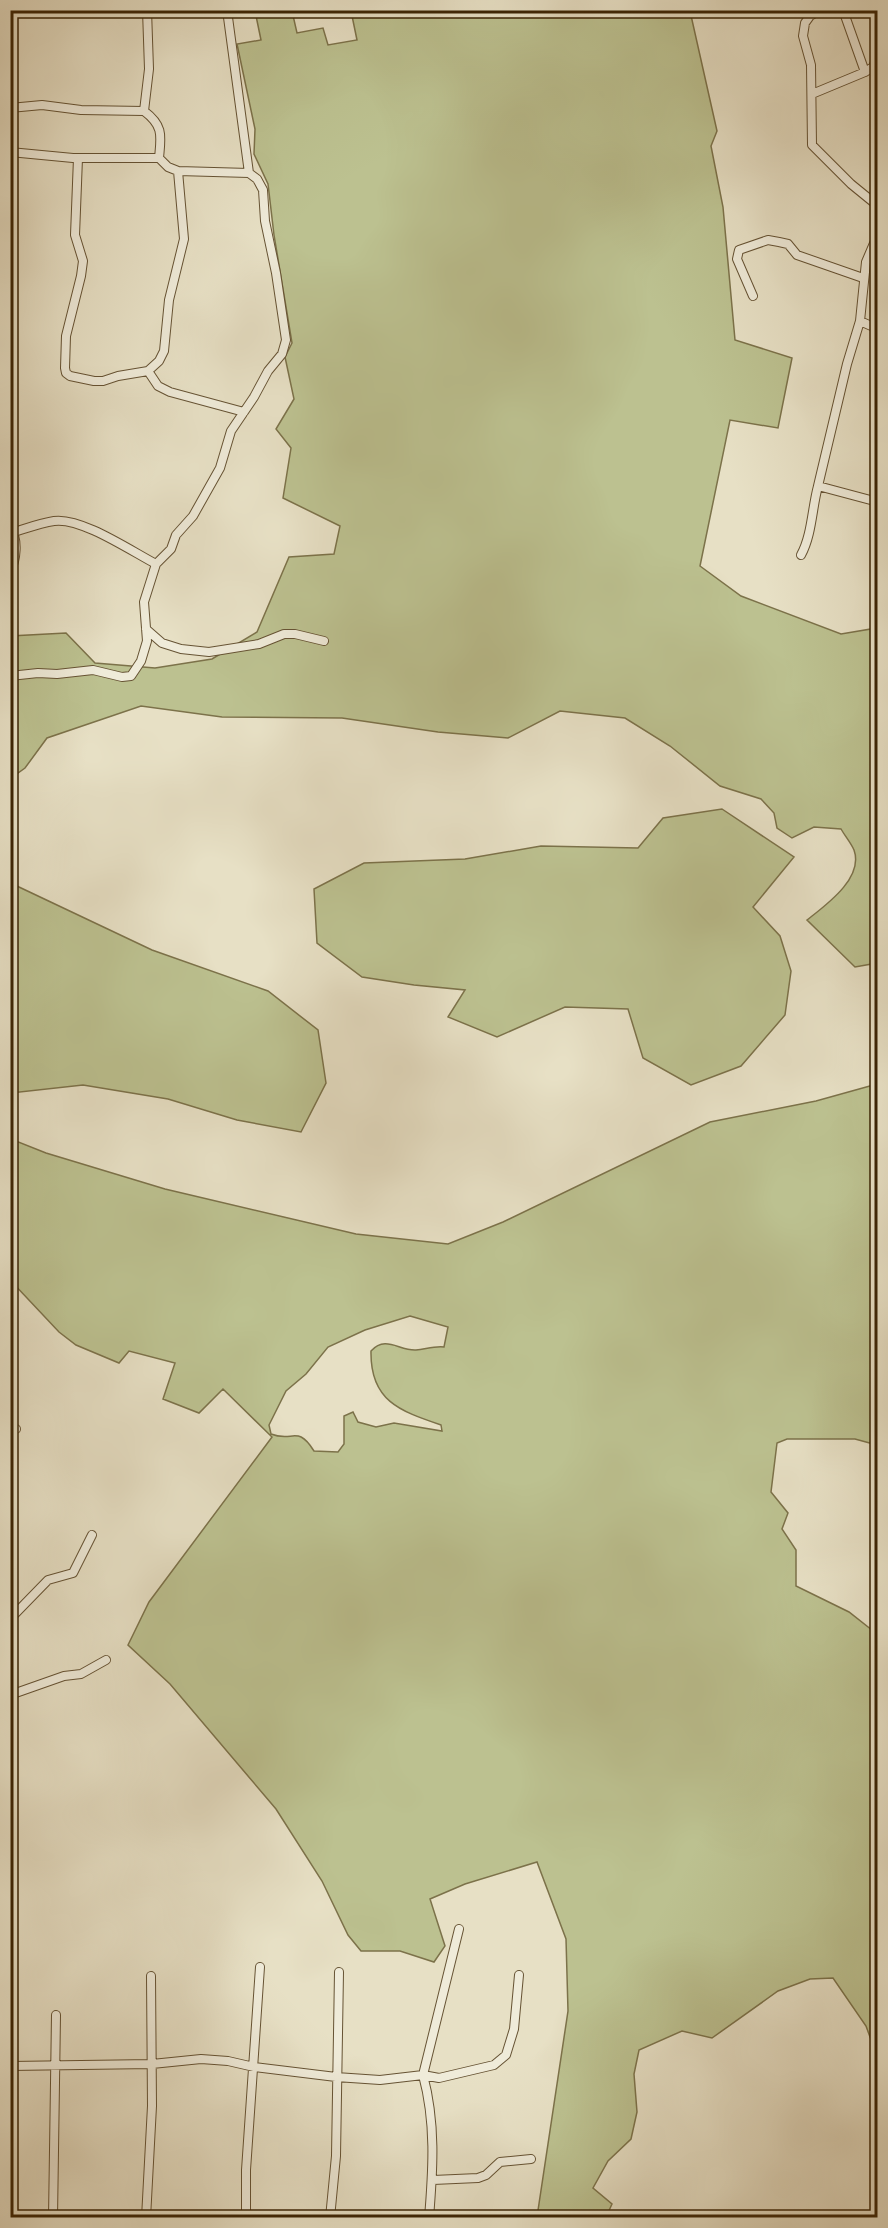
<svg xmlns="http://www.w3.org/2000/svg" width="888" height="2228" viewBox="0 0 888 2228" font-family="'IM FELL English',serif">
	<style>
		.green { fill: #bcc190; stroke: #7c724a; stroke-width: 1.5; fill-rule: evenodd }
		.lines { fill: none; stroke-linecap: round; stroke-linejoin: round }
		.minor-casing { stroke: #665334; stroke-width: 10 }
		.minor { stroke: #efebd9; stroke-width: 8 }
	</style>
	<rect width="100%" height="100%" fill="#e7e0c5"/>
	<filter id="stains"><feTurbulence type="fractalNoise" baseFrequency=".00333" numOctaves="4"/><feColorMatrix values="0 0 0 0 .2 0 0 0 0 .09 0 0 0 0 .02 0 0 0 .5 -.17"/></filter>
	<radialGradient id="worn" r=".72"><stop offset=".6" stop-color="#630" stop-opacity="0"/><stop offset="1" stop-color="#630" stop-opacity=".3"/></radialGradient>
	<path class="green" d="M255,11H292L297,33L323,28L328,45L357,40L351,11H690L717,131L711,146L723,207L735,340L792,358L778,428L730,420L700,566L741,596L841,634L877,628V963L855,967L807,920C826,905 864,878 854,850C851,843 845,836 841,829L814,827L792,838L777,828L774,813L761,799L720,786L670,746L625,718L560,711L508,738L438,732L342,718L222,717L141,706L47,738L25,768L11,778L10,636L66,633L95,663L155,668L212,659L257,632L289,557L334,554L340,526L283,498L291,448L276,429L294,399L285,357L292,343L274,235L268,184L254,154L255,129L237,44L261,40Z
		M722,809L794,857L753,907L780,936L791,971L785,1015L741,1066L691,1085L643,1058L628,1009L565,1007L497,1037L448,1017L465,990L414,985L362,977L317,943L314,889L364,863L465,859L541,846L638,848L663,818Z
		M10,881L19,887L152,950L268,991L318,1030L326,1083L301,1132L237,1120L168,1099L83,1085L11,1093Z
		M877,1084V1445L855,1439H787L777,1443L771,1492L788,1513L782,1529L796,1550V1586L849,1612L877,1634V2056L866,2026L833,1978L810,1979L778,1991L712,2038L682,2031L639,2050L634,2074L637,2112L631,2139L608,2161L593,2188L612,2204L606,2217H537L568,2011L566,1939L537,1862L465,1884L430,1899L445,1946L434,1962L400,1951H361L348,1935L322,1881L276,1809L170,1684L128,1645L149,1602L272,1437L223,1389L199,1413L163,1399L175,1363L129,1351L119,1363L76,1345L59,1332L11,1281V1139L46,1153L165,1189L356,1234L448,1244L503,1222L710,1122L816,1101ZM410,1316L448,1327L444,1347C434,1346 426,1349 416,1350C399,1351 386,1335 371,1351C370,1401 400,1411 441,1425L442,1431L394,1423L376,1427L358,1422L353,1412L344,1416V1444L338,1452L314,1451C297,1424 293,1443 271,1434L269,1425L286,1391L306,1374L328,1347L365,1330Z"/>
	<g class="lines">
		<defs>
			<path id="minor" d="M227,10L249,173
				M820,10L810,16L805,23L803,36L811,65L812,145L851,184L878,206
				M843,10L865,72
				M10,34L14,10
				M812,94L865,72L873,67L878,56
				M10,108L42,105L81,110L144,111
				M10,152L73,158H159
				M78,158L75,235L83,261L81,276L66,336L65,368L66,373L70,376L94,381H103L118,376L148,371L159,361L164,351L169,300L184,239L178,171
				M878,234L866,262L860,321L847,364L818,486L878,502
				M753,296L737,259L739,250L768,240L779,242L788,244L797,255L863,278
				M860,321L878,329
				M148,371L158,386L170,392L244,412
				M10,527C19,540 16,560 10,573
				M14,532C27,528 41,523 54,521C81,517 131,551 156,564
				M801,555C812,535 812,508 818,486
				M146,629L162,643L181,649L209,652L259,644L284,634H295L324,641
				M10,676L38,673L57,674L93,670L122,677L131,676L141,661L147,641L144,602L156,564L171,549L176,535L193,516L220,468L231,431L254,397L268,371L282,354L286,340L276,273L265,221L263,190L257,179L249,173L178,171L168,167L159,158C161,136 164,126 144,111L149,69L147,10
				M10,1429H16
				M10,1619L48,1580L73,1573L92,1535
				M10,1695L64,1676L81,1674L106,1660
				M10,2066L152,2064L201,2059L228,2061L254,2067L336,2077L380,2080L423,2075L439,2078L494,2065L506,2055L514,2029L519,1975
				M433,2180L478,2178L486,2175L500,2162L531,2159
				M53,2218L56,2015
				M146,2218L152,2106L151,1976
				M246,2218V2170L260,1967
				M330,2218L336,2156L339,1972
				M429,2218C433,2169 436,2123 423,2075L459,1929"/>
		</defs>
		<use href="#minor" class="minor-casing"/>
		<use href="#minor" class="minor"/>
	</g>
	<rect width="888" height="2228" fill="none" stroke="#e7e0c5" stroke-width="36"/>
	<rect x="12" y="12" width="864" height="2204" fill="none" stroke="#3b2404" stroke-width="3"/>
	<rect x="18" y="18" width="852" height="2192" fill="none" stroke="#3b2404" stroke-width="1.5"/>
	<rect width="100%" height="100%" filter="url(#stains)"/>
	<rect width="100%" height="100%" fill="url(#worn)"/>
</svg>
